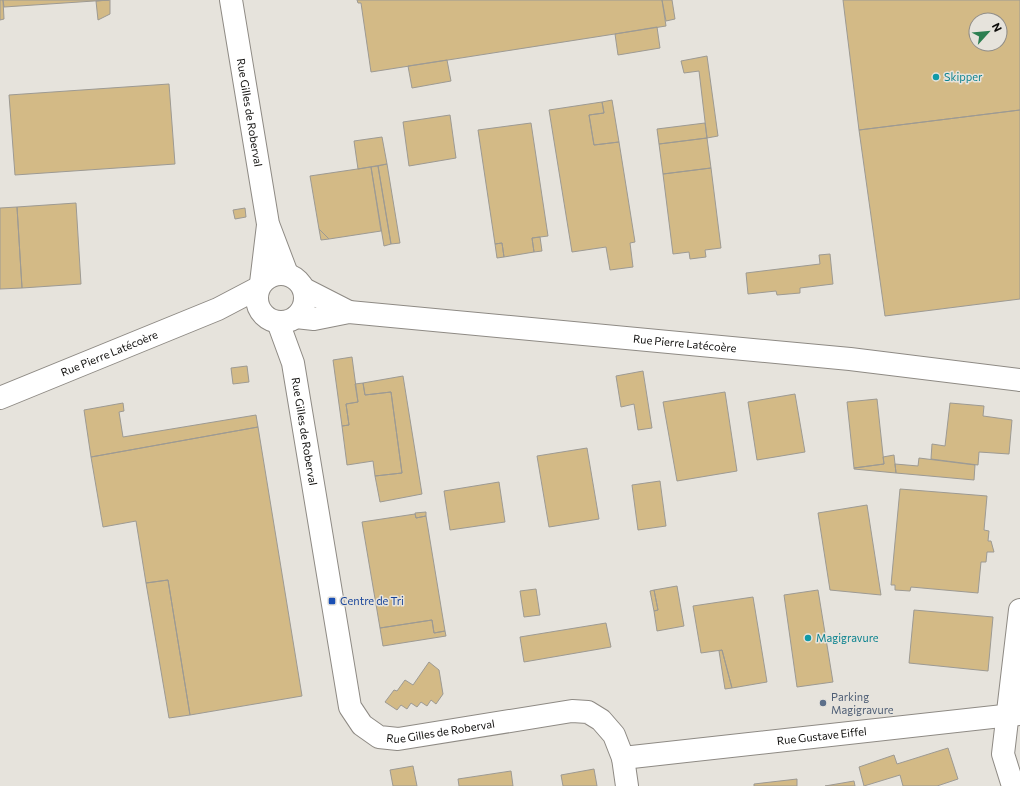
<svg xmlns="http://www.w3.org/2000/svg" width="1020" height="786" viewBox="0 0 1020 786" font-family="Commissioner,sans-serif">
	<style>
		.building { fill: #d3ba86; stroke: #9d9a93; fill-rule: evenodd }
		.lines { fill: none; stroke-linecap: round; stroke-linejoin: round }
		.minor-casing { stroke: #8e8a84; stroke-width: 24 }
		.minor { stroke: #fff; stroke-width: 22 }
		.culture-dot { fill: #0f9aa8; stroke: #e6e3dc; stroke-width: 1.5 }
		.transit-dot { fill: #1a4fb4; stroke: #e6e3dc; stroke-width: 1.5 }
		.service-dot { fill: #5c6f8a; stroke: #e6e3dc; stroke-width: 1.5 }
		.labels { text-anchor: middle; stroke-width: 3; stroke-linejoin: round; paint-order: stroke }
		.culture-label { font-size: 11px; fill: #0d838f; stroke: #e6e3dc; text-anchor: start }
		.street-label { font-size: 11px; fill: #0e0d0b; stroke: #e6e3dc }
		.transit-label { font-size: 11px; fill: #164399; stroke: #e6e3dc; text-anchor: start }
		.service-label { font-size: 11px; fill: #4e5e75; stroke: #e6e3dc; text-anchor: start }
	</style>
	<rect width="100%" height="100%" fill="#e6e3dc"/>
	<path class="building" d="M0,0H3L4,19L0,20Z
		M3,0H109L4,7Z
		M110,0V14L98,20L96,1Z
		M357,0H662L666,26L371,72L361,3H358Z
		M662,0H672L675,19L666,21Z
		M843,0H1020V110L859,130ZM976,20H1000V44H976Z
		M657,27L660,48L618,55L615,34Z
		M707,56L718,136L707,138L699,71L684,73L681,61Z
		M447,60L451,81L412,88L408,66Z
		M169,84L175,164L15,175L9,95Z
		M612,100L619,142L594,145L589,115L604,113L602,102Z
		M602,102L604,113L589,115L594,145L619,142L635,242L630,243L633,267L610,270L606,247L572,252L549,110Z
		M1020,110V299L885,316L859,130Z
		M450,115L456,158L409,166L403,122Z
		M531,123L548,236L532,238L534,252L504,257L502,243L495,244L478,130Z
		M705,123L707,138L659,144L657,129Z
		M382,137L387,164L358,169L354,141Z
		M707,138L711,168L663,174L659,144Z
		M387,164L400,243L391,244L378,166Z
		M378,166L391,244L384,246L371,167Z
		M371,167L381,231L329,239L319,229L310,176Z
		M711,168L721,248L705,250L706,257L690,259L689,252L673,254L663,174Z
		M76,203L81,284L22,288L17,207Z
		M17,207L22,288L0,289V208Z
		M245,208L246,217L235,219L233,210Z
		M319,229L329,239L321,240Z
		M540,237L542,251L534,252L532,238Z
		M502,243L504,257L497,258L495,244Z
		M830,254L833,284L800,288V293L777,295L776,291L748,294L746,273L820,264L819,255Z
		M352,357L358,402L346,404L349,425L342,426L333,360Z
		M247,366L249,382L233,384L231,368Z
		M643,371L652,428L638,430L634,404L621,407L616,376Z
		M403,376L422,494L380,502L375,476L402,473L391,392L365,395L363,383Z
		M363,383L365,395L391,392L402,473L375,476L373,461L347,465L342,426L349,425L346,404L358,402L355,384Z
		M725,392L737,471L677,481L663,402Z
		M795,394L805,452L757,460L748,402Z
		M877,399L884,464L854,468L847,402Z
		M123,403L124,411L119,412L123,437L256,415L258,427L91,457L84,410Z
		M950,403L984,406L983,416L1012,420L1009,454L979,452L978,465L931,459L932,444L945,446Z
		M258,427L302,696L190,715L168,580L146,583L136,521L103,527L91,457Z
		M587,448L599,519L549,527L537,456Z
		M894,455L896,473L854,469V468L884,464L883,457Z
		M919,458L975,465L974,480L896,473L895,464L918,466Z
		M660,481L666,526L638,530L632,485Z
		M499,482L505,522L450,530L444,491Z
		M900,489L987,496L984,530L989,531L988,541H991L994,552H987L986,562H981L978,593L911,587L910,591L895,590V585H891Z
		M867,505L881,595L830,590L818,513Z
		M426,512V516L416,518L415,513Z
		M415,514L416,518L426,516L445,631L434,633L432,620L380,628L362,522Z
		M168,580L190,715L169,718L146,583Z
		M677,586L684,626L657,631L654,611L658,610L654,590Z
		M536,589L540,615L524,617L520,591Z
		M654,590L658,610L654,611L650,591Z
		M818,590L833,682L797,687L784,595Z
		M753,597L767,682L732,688L722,650L701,653L693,606Z
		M914,610L993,617L988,671L909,663Z
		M432,620L434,633L445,631L446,636L383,646L380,628Z
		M606,623L611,647L524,662L520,637Z
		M722,650L732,688L725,689L719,651Z
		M429,662L439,670L443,694L436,704L431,700L427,706L421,702L417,707L411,703L407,709L401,705L397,710L385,702L394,690L397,691L405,680L413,685Z
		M948,748L958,779L937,786H903L900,775L864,786L859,767L894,755L897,764Z
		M413,766L417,786H393L390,770Z
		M594,769L597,786H563L561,775Z
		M511,771L513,786H459L458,779Z
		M797,779V786H754V784Z
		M854,781L855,786H825Z"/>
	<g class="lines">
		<defs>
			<g id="minor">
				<path id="s1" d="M231,0L268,224L287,274"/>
				<circle cx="281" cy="298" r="24"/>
				<path d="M261,283L268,225"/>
				<path d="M304,289L349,312"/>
				<path id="s2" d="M296,317L314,319L349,312L850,359L1020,380"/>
				<path id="s3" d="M278,322L293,363L350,707L362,725L379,737L398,739L572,711L588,712L601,720L614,735L623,758L627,786"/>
				<path id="s4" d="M0,398L218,309L258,288"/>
				<path id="s5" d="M623,758L1020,714"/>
				<path d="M1013,786L1003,754L1020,610"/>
			</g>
		</defs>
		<use href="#minor" class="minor-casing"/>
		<use href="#minor" class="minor"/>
	</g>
	<g class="culture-dot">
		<circle cx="936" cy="77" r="4"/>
		<circle cx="808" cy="638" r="4"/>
	</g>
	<rect class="transit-dot" x="328" y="597" width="8" height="8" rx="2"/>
	<circle class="service-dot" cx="823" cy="703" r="4"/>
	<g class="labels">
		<g class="culture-label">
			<text x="944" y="81">Skipper</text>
			<text x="816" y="642">Magigravure</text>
		</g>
		<g class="street-label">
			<text dy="4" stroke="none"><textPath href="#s1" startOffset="114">Rue Gilles de Roberval</textPath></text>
			<text dy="4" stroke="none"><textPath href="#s2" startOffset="391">Rue Pierre Latécoère</textPath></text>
			<text dy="4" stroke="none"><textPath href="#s4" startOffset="118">Rue Pierre Latécoère</textPath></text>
			<text dy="4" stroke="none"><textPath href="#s3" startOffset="113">Rue Gilles de Roberval</textPath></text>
			<text dy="4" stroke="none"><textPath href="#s3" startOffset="497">Rue Gilles de Roberval</textPath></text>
			<text dy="4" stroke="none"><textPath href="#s5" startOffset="200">Rue Gustave Eiffel</textPath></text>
		</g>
		<g class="transit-label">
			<text x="340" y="605">Centre de Tri</text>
		</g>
		<g class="service-label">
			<text x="831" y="701">Parking<tspan x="831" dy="13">Magigravure</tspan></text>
		</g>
	</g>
	<g transform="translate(988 32) rotate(63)"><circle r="19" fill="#e6e3dc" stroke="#908d88"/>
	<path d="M0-3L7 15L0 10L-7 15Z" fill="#2c7f51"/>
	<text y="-6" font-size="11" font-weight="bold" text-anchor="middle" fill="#0e0d0b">N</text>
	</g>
</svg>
